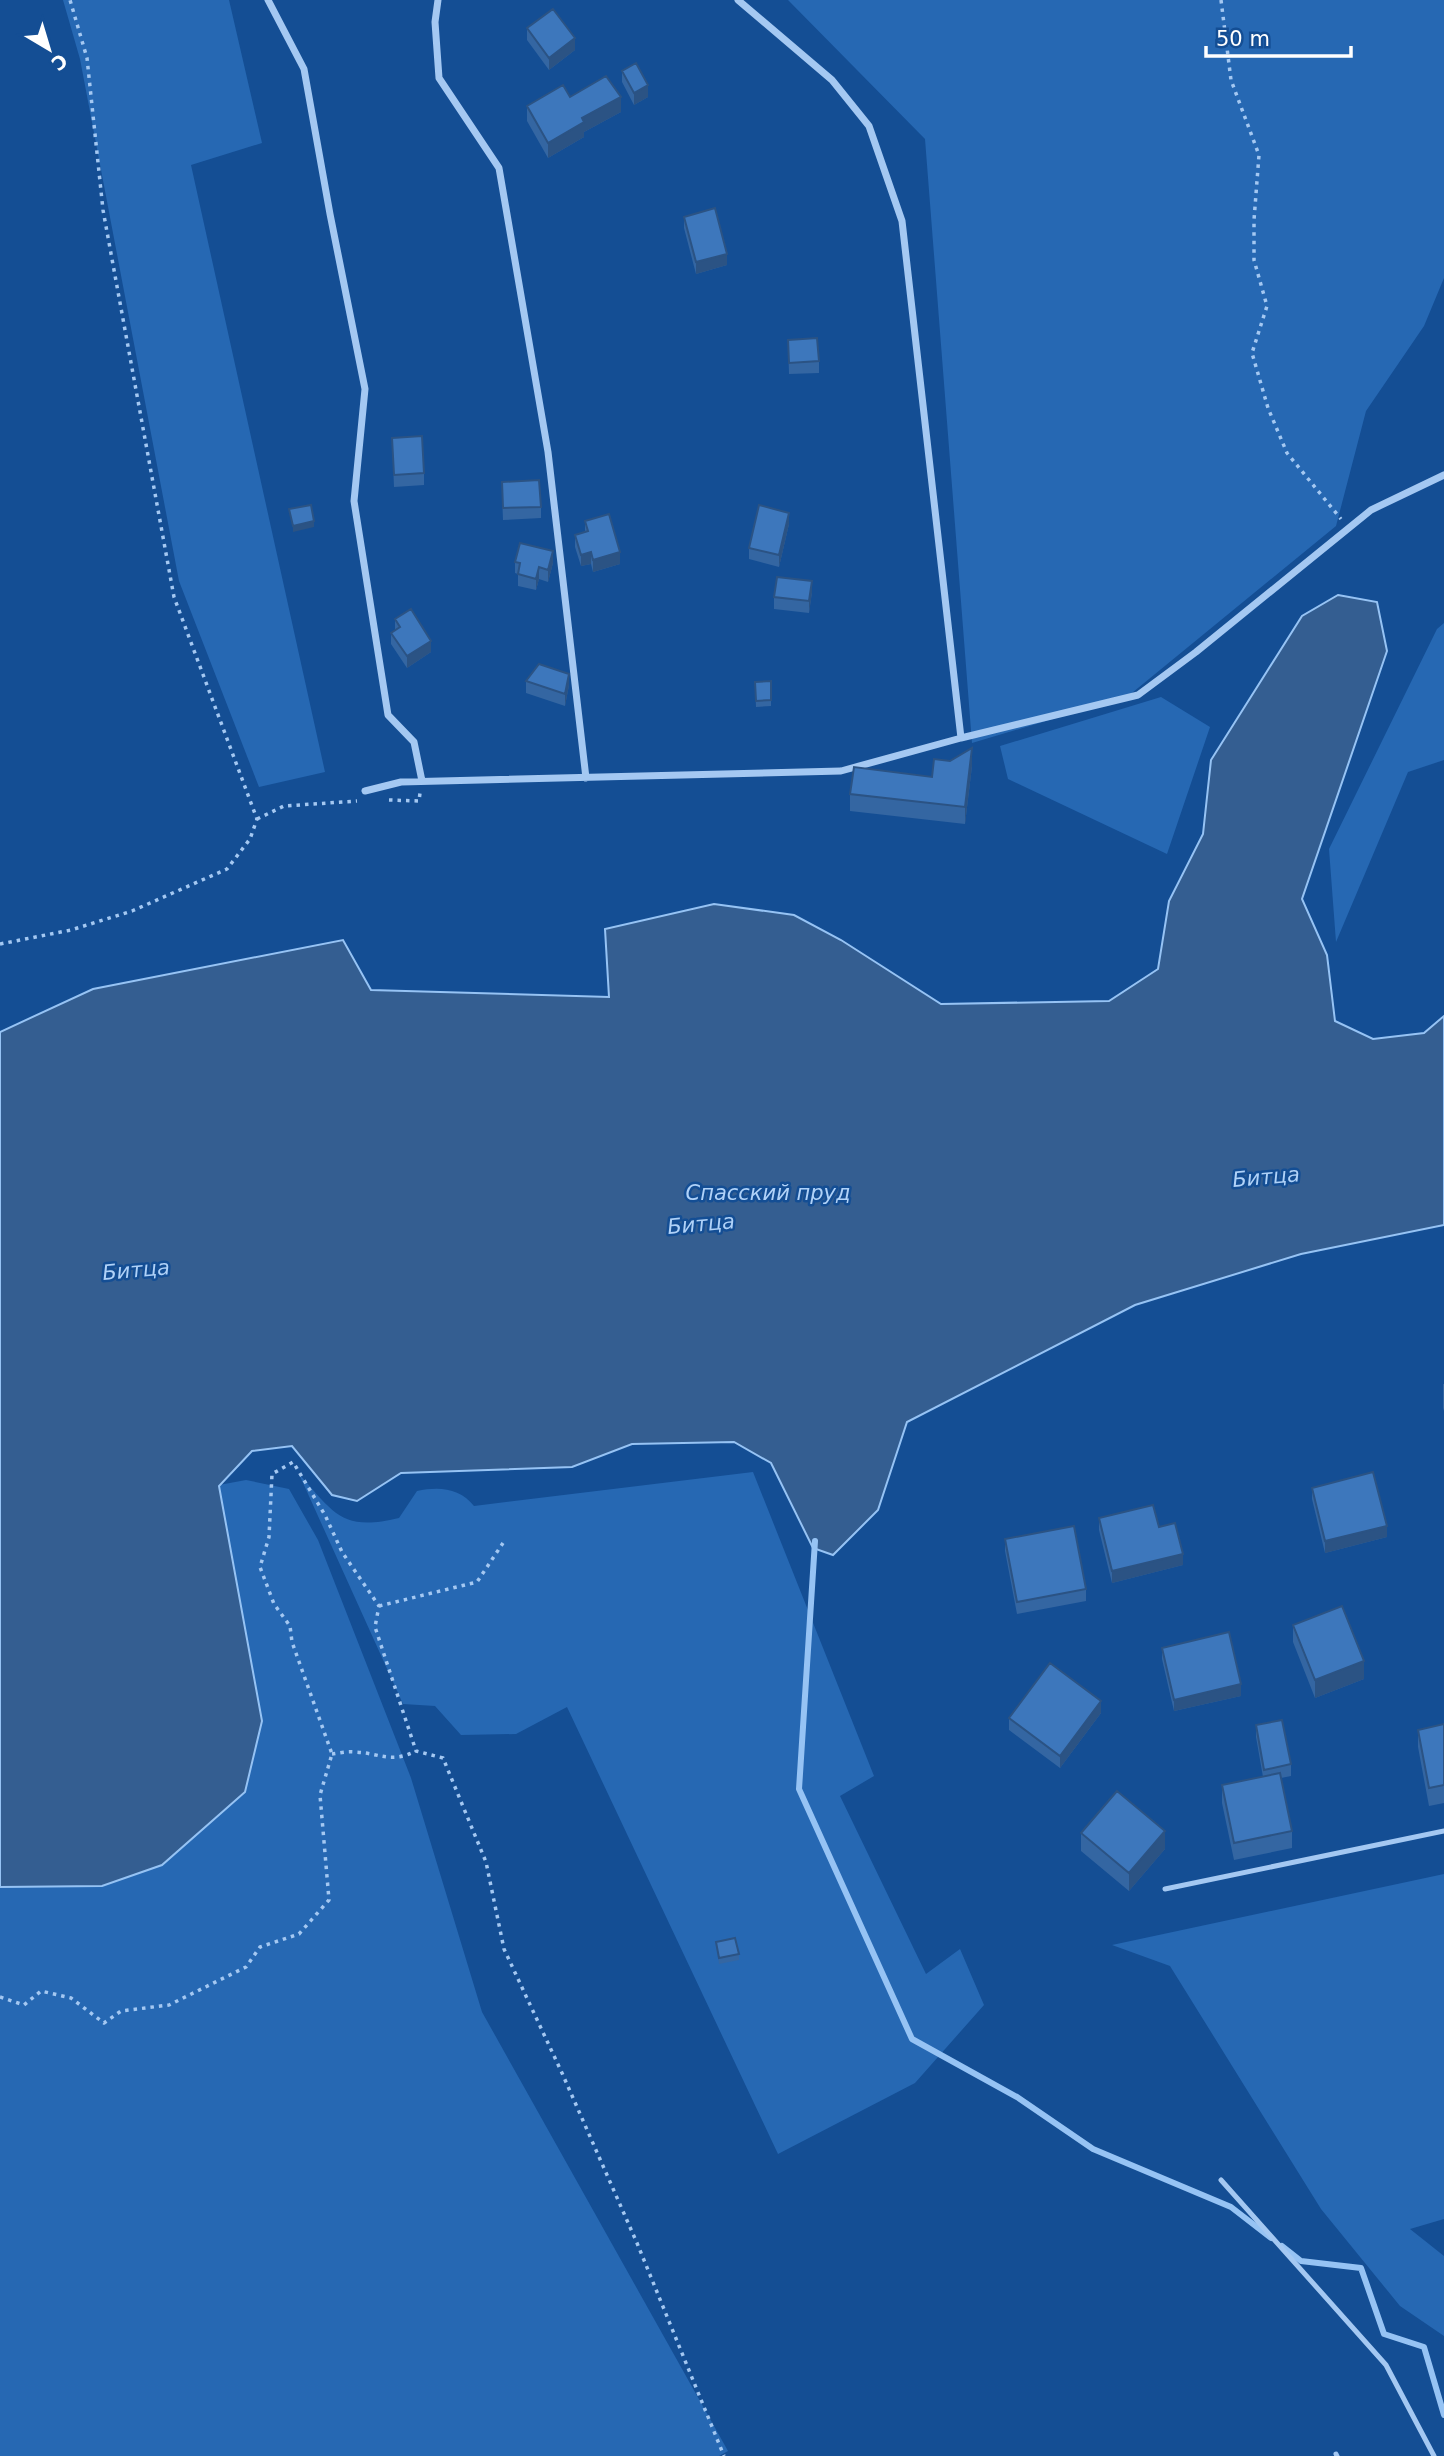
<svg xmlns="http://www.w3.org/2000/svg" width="1444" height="2456" viewBox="0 0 1444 2456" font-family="'DejaVu Sans',sans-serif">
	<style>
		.green { fill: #2668b3 }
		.water { fill: #345e91; stroke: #96c3f4; stroke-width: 2 }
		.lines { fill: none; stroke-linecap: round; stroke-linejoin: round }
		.stream { stroke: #96c3f4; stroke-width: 6 }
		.path { stroke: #a4c8f2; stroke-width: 3.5; stroke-dasharray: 3.5 5; stroke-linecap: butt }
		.service { stroke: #a4c8f2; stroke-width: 5 }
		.minor { stroke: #a4c8f2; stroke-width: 7 }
		.wall { fill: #3466a2 }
		.shaded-wall { fill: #2b5384 }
		.building { fill: #3d77bc; stroke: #2b5384; stroke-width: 2 }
		.labels { text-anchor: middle; stroke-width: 5; stroke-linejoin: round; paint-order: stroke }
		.water-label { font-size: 21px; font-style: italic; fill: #b0d2f8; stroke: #144e94 }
	</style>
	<rect width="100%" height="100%" fill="#144e94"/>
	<path class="green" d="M63,0H229L262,143L191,165L325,772L259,787L179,581L80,59Z
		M788,0H1444V278L1424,326L1366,411L1336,526L1127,697L972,743L925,139Z
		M1444,623V760L1408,772L1336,942L1329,849L1437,629Z
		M1161,697L1210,727L1167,854L1008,779L1000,746Z
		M753,1472L874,1776L840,1796L926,1974L960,1949L984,2005L915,2083L778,2154L567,1707L516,1734L461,1735L435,1706L403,1704L299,1474C334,1513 342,1532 399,1518L417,1491C439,1486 460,1488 474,1506Z
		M246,1480L289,1489L318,1540L411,1778L482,2012L728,2451L719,2456H0V1887L102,1886L162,1865L245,1792L262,1721L219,1485Z
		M1444,1874V2219L1410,2229L1444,2256V2336L1400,2306L1321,2209L1170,1966L1112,1945Z"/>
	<path class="water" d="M1338,595L1377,602L1387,651L1302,899L1327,955L1335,1021L1373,1039L1424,1033L1444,1016V1225L1301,1254L1135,1305L907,1422L878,1510L833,1555L813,1548L771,1463L734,1442L632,1444L572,1467L401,1473L357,1501L332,1495L292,1446L252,1451L219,1486L262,1721L245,1792L162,1865L102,1886L0,1887V1032L93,989L343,940L371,990L609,997L605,929L714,904L794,915L841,940L941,1004L1109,1001L1158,969L1169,901L1203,834L1211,760L1302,616Z"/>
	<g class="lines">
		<path class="stream" d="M815,1541L799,1789L912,2039L1017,2097L1093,2149L1231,2207L1271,2238
			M1282,2246L1301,2261L1361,2268L1384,2334L1424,2347L1444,2415"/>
		<path class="path" d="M1221,0L1231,80L1259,155L1254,220V260L1267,306L1252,353L1268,408L1287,453L1341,519
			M389,800L419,801L420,793
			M257,819L284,806L357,801
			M0,944L71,930L132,911L227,869L250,839L257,819L174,597L103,210L87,58L70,0
			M379,1606L477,1582L503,1543
			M332,1754C339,1753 347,1751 355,1752C380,1753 390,1764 416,1751
			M0,1997L24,2005L41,1991L71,1998L104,2023L121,2011L169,2005L246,1967L260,1947L299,1934L329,1900L320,1795L332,1754L292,1642L290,1626L274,1604L260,1567L269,1537L272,1474L293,1462L325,1515L342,1552L379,1606L375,1627L416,1751L443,1758L486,1862L504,1949L562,2073L637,2243L724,2456"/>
		<path class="service" d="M1165,1889L1444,1831
			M1221,2180L1386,2365L1434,2456
			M1336,2454L1337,2456"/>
		<path class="minor" d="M268,0L304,69L330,214L365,389L354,501L388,715L414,742L422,781
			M438,0L435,22L439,78L499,168L548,452L586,778
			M738,0L832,80L869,126L902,221L961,738
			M365,791L401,782L841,771L961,738L1138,695L1196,652L1371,510L1444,475"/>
	</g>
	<path class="wall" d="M527,28L575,50L549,70L527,40Z
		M622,71L648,97L634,105L622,82Z
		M570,97L621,112L584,132V137L548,158L527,121V106Z
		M684,217L727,265L696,274L684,228Z
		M788,340L819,361V373L789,374Z
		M392,438L424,473V485L394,487Z
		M502,494L541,507V518L503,520Z
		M585,521L620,564L593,572L591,564L581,566L575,547V535L585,532Z
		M789,524L779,567L749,559V548Z
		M515,562L553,563L548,582L539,579L536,590L518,586V574L515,573Z
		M812,592L809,613L774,609V597Z
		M395,619L431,652L407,668L391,644V633L395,630Z
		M526,681L569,685L565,706L526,693Z
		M771,681V706L756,707L755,682Z
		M972,766L965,824L850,811V794L932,777Z
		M1443,1384H1444V1411L1443,1408Z
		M1312,1488L1387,1537L1325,1553L1312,1499Z
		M1099,1518L1159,1527L1183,1565L1112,1583L1099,1530Z
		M1005,1539L1086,1589V1601L1017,1614L1005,1551Z
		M1293,1625L1364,1679L1315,1698L1293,1642Z
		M1162,1648L1241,1696L1174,1711L1162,1659Z
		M1101,1713L1060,1768L1009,1730V1718Z
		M1444,1724V1803L1429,1806L1418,1747V1730Z
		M1256,1725L1291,1764V1776L1281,1778L1292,1831V1848L1234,1860L1222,1803V1785L1263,1777L1256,1737Z
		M1081,1833L1165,1849L1129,1891L1081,1851Z
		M716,1942L739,1954V1960L719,1964Z"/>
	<path class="shaded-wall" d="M575,38V50L549,70V58Z
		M648,85V97L634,105V93Z
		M621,97V112L584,132V137L548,158V143L582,118Z
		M727,254V265L696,274V262Z
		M789,513V524L779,567V555Z
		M314,521V527L293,532V526Z
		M553,551V563L548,582V570Z
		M591,552V564L581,566V555Z
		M620,552V564L593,572V560Z
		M539,567V579L536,590V579Z
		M812,581V592L809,613V601Z
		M431,641V652L407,668V656Z
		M569,674V685L565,706V694Z
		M972,748V766L965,824V807Z
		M1387,1526V1537L1325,1553V1541Z
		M1183,1554V1565L1112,1583V1571Z
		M1364,1661V1679L1315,1698V1680Z
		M1241,1684V1696L1174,1711V1700Z
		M1101,1701V1713L1060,1768V1756Z
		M1165,1831V1849L1129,1891V1873Z"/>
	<path class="building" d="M553,9L575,38L549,58L527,28Z
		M636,63L648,85L634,93L622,71Z
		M606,76L621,97L582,118L584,122L548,143L527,106L563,85L570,97Z
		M715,208L727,254L696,262L684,217Z
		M817,338L819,361L789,363L788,340Z
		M422,436L424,473L394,475L392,438Z
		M539,480L541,507L503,508L502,482Z
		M311,505L314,521L293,526L289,509Z
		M759,505L789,513L779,555L749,548Z
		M609,514L620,552L593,560L591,552L581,555L575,535L588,531L585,521Z
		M520,543L553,551L548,570L539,567L536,579L518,574L520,563L515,562Z
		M777,577L812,581L809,601L774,597Z
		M411,609L431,641L407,656L391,633L400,627L395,619Z
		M539,664L569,674L565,694L526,681Z
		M771,681V700L756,701L755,682Z
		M972,748L965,807L850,794L854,767L932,777L934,759L950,761Z
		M1373,1472L1387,1526L1325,1541L1312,1488Z
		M1153,1505L1159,1527L1175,1523L1183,1554L1112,1571L1099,1518Z
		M1074,1526L1086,1589L1017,1602L1005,1539Z
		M1342,1606L1364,1661L1315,1680L1293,1625Z
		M1229,1632L1241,1684L1174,1700L1162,1648Z
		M1050,1663L1101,1701L1060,1756L1009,1718Z
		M1282,1720L1291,1764L1264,1770L1256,1725Z
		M1444,1724V1785L1429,1788L1418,1730Z
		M1280,1773L1292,1831L1234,1843L1222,1785Z
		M1117,1791L1165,1831L1129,1873L1081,1833Z
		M735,1938L739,1954L719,1958L716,1942Z"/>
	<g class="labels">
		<g class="water-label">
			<text transform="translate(1266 1177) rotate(-5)" y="7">Битца</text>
			<text x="768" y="1200">Спасский пруд</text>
			<text transform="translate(701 1224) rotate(-5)" y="7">Битца</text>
			<text transform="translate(136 1270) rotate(-5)" y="7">Битца</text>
		</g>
	</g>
	<g transform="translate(49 49) rotate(142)" stroke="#144e94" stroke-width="5" paint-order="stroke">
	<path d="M0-5L12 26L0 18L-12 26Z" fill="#ffffff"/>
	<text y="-10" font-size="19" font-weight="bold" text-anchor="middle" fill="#ffffff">С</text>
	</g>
	<path d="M1206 46v10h145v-10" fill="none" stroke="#ffffff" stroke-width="3.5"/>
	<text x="1216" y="46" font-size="21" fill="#ffffff" stroke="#144e94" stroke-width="5" paint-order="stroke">50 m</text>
</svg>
